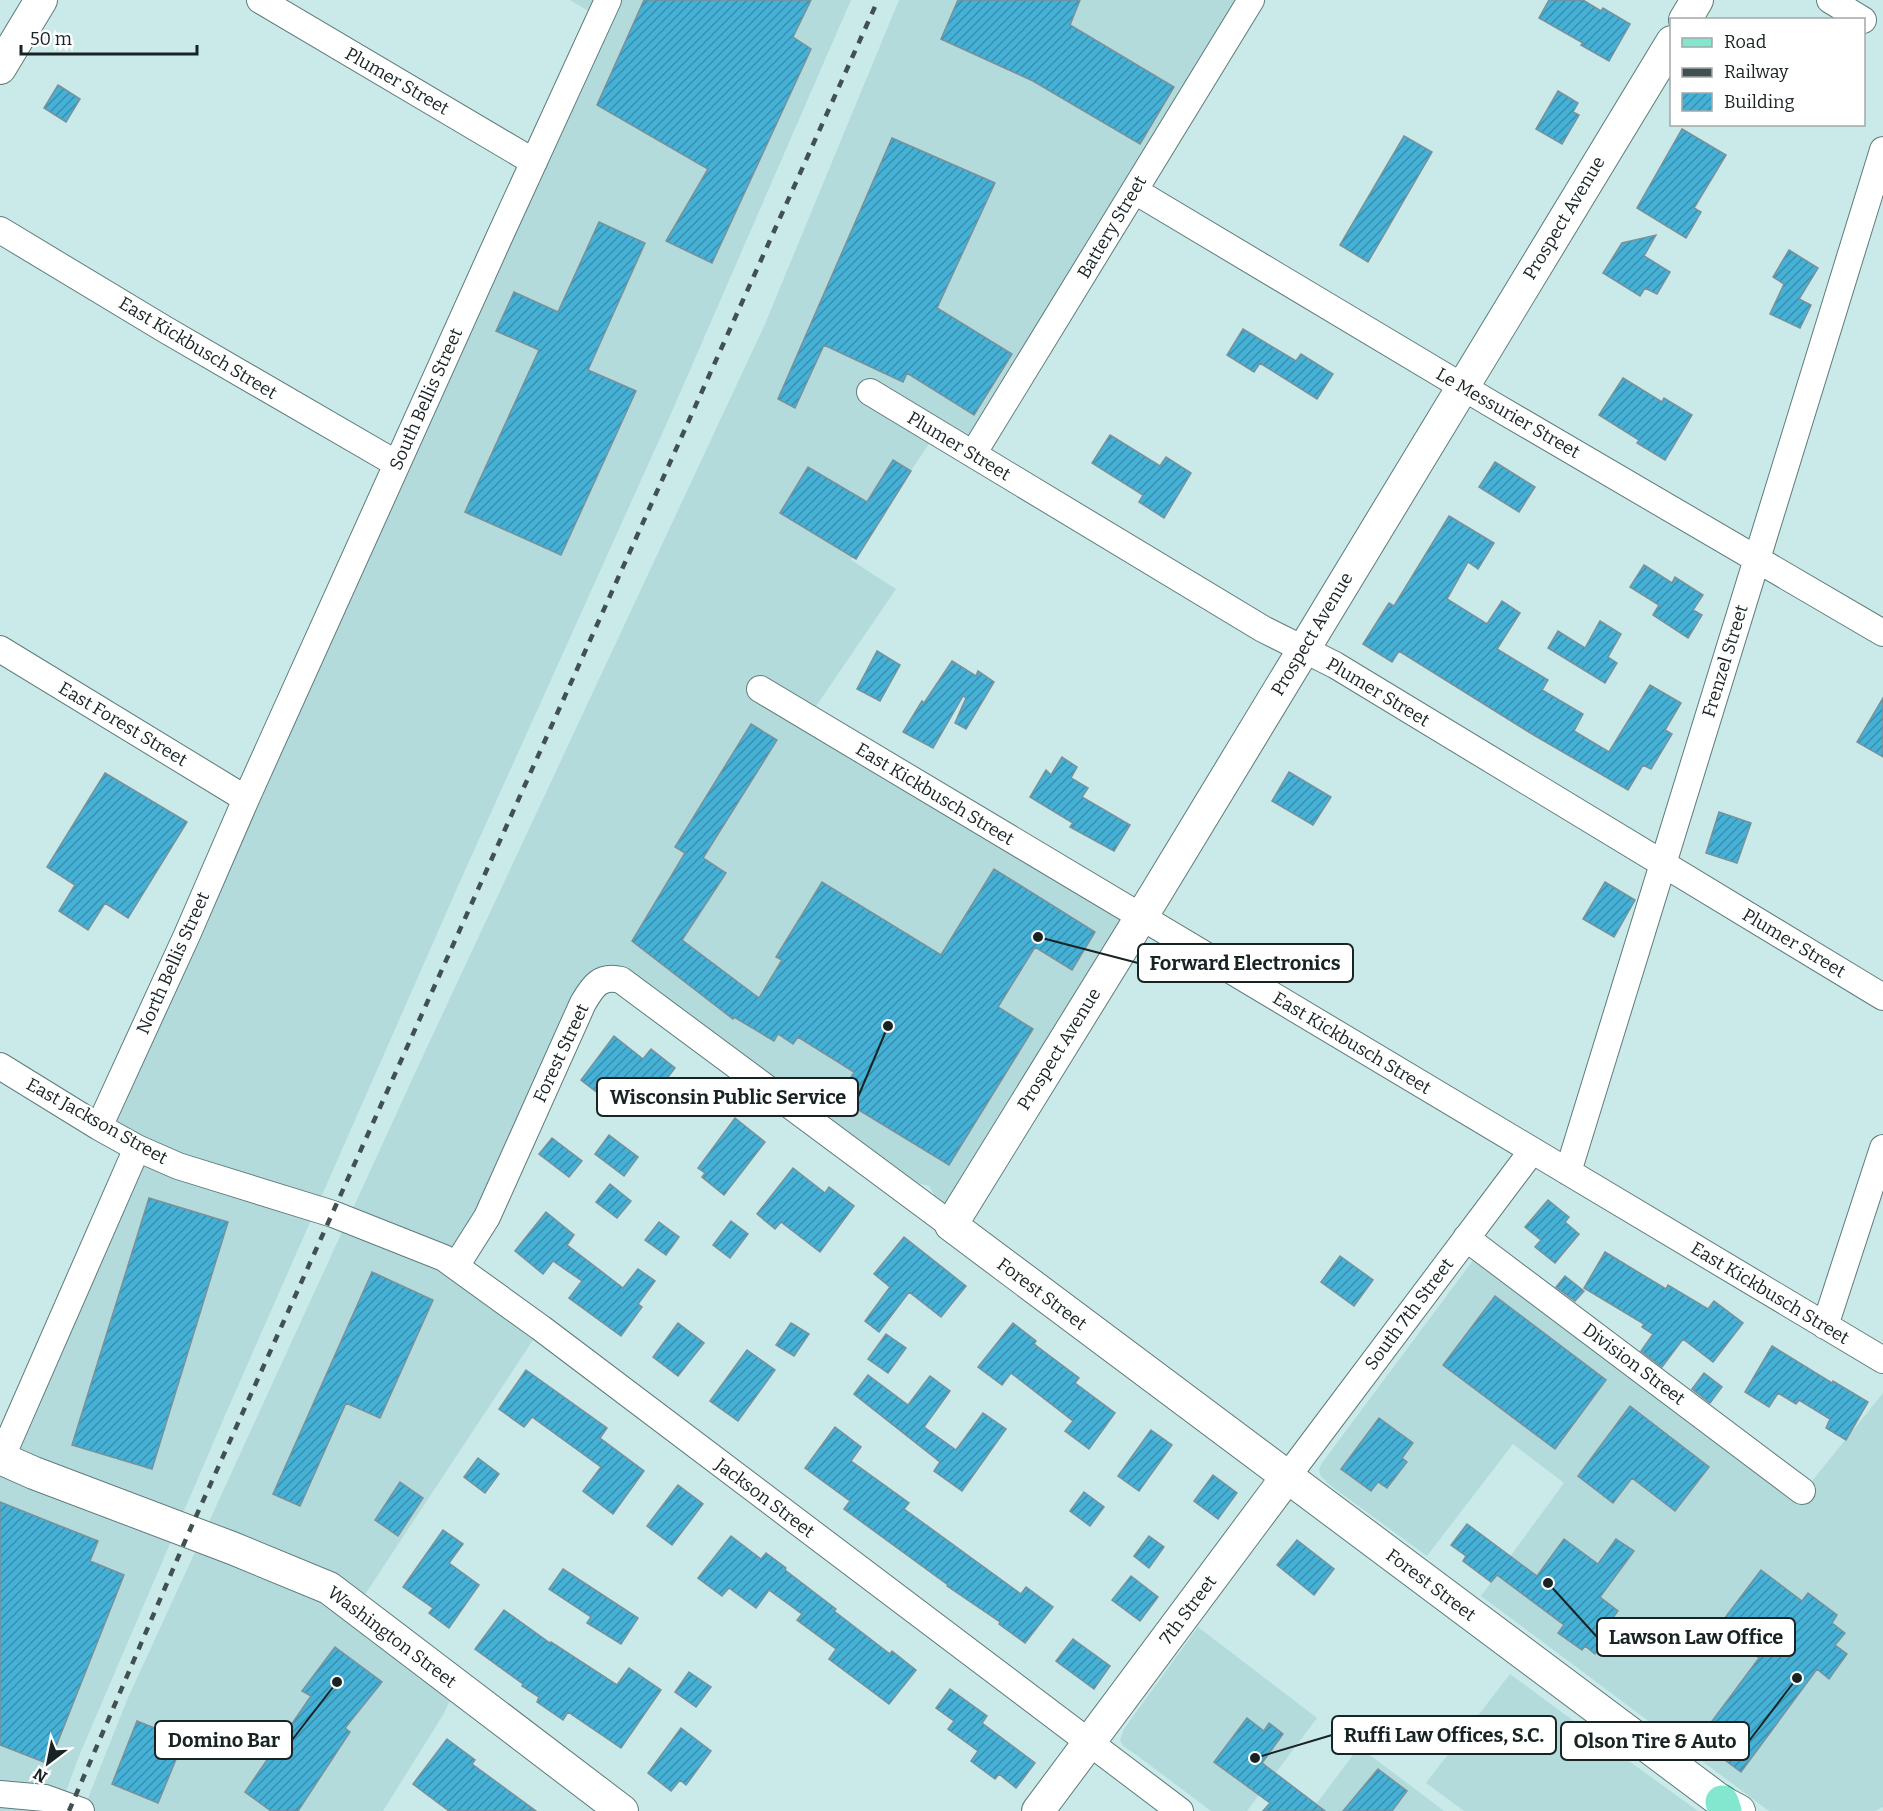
<svg xmlns="http://www.w3.org/2000/svg" width="1883" height="1811" viewBox="0 0 1883 1811" font-family="Bitter,serif">
	<style>
		.built { fill: #b4dbdc }
		.building { fill: url(#building-hatch); stroke: #78919b; stroke-width: 1.5 }
		.lines { fill: none; stroke-linecap: round; stroke-linejoin: round }
		.minor-casing { stroke: #5f7b7b; stroke-width: 28 }
		.tertiary-casing { stroke: #5f7b7b; stroke-width: 34 }
		.primary-casing { stroke: #28987f; stroke-width: 36 }
		.minor { stroke: #fff; stroke-width: 26 }
		.tertiary { stroke: #fff; stroke-width: 32 }
		.primary { stroke: #83e7d0; stroke-width: 33 }
		.rail { stroke: #415051; stroke-width: 4.5; stroke-dasharray: 8 8; stroke-linecap: butt }
		.labels { text-anchor: middle; stroke-width: 4.5; stroke-linejoin: round; paint-order: stroke }
		.street-label { font-size: 18px; fill: #182324; stroke: #fff }
		.leader { fill: none; stroke: #182324; stroke-width: 2 }
		.callout-dot { fill: #182324; stroke: #fff; stroke-width: 2 }
		.callout { fill: #fff; stroke: #182324; stroke-width: 2 }
		.callout-label { font-size: 20px; text-anchor: middle; font-weight: bold; fill: #182324 }
	</style>
	<defs>
		<pattern id="building-hatch" width="6" height="6" patternUnits="userSpaceOnUse" patternTransform="scale(1.5)"><rect width="6" height="6" fill="#46b1d6"/><path d="M-1 1l2-2M0 6l6-6M5 7l2-2" fill="none" stroke="#3990ad"/></pattern>
	</defs>
	<rect width="100%" height="100%" fill="#cae9e9"/>
	<path class="built" d="M570,0H851L670,416L462,877L223,1420L79,1756L59,1811H0V1461L137,1148L99,1127L600,18Z
		M899,0H1251L973,454L937,432L851,560L896,589L808,718L1141,917L951,1225L929,1186L882,1174L611,977L456,1266L541,1328L356,1608L457,1686L443,1715L383,1811H83L127,1700L422,1058L765,324Z
		M1477,1255L1808,1486L1883,1393V1807L1875,1811H1769L1481,1596L1564,1483L1513,1444L1427,1556L1331,1486L1320,1475L1319,1469L1322,1463Z
		M1198,1627L1317,1718L1247,1811H1211L1135,1754L1123,1746L1120,1740L1124,1729Z
		M1510,1674L1556,1708L1698,1811H1464L1426,1783Z
		M1359,1747L1415,1789L1444,1811H1311Z"/>
	<path class="building" d="M644,0H811L793,37L811,49L712,263L666,241L708,169L597,105Z
		M958,0H1080L1070,25L1174,87L1140,144L1033,81L941,39Z
		M1549,0H1583L1601,11L1603,8L1630,24L1609,61L1581,45L1583,43L1539,18Z
		M58,85L80,99L66,122L44,108Z
		M1558,91L1578,103L1573,112L1579,115L1562,144L1536,129Z
		M1682,129L1726,155L1694,208L1701,212L1686,238L1637,208Z
		M1404,136L1432,152L1368,262L1340,245Z
		M892,138L995,183L937,308L1012,354L974,415L907,373L903,382L824,345L795,408L778,399Z
		M599,222L645,243L588,370L636,391L561,555L465,512L539,350L496,331L514,292L558,312Z
		M1656,235L1644,256L1670,272L1657,294L1645,288L1640,296L1603,273L1622,243Z
		M1789,250L1818,268L1799,299L1811,305L1800,328L1770,314L1784,284L1773,277Z
		M1243,329L1296,361L1301,354L1333,374L1317,399L1260,363L1254,372L1227,355Z
		M1623,378L1662,402L1664,398L1692,415L1665,460L1637,443L1639,440L1599,415Z
		M1110,435L1160,466L1166,457L1191,473L1164,518L1139,502L1143,495L1092,463Z
		M893,460L911,471L856,559L780,513L808,467L867,502Z
		M1495,462L1535,487L1519,512L1479,487Z
		M1449,516L1494,543L1478,569L1468,562L1447,599L1487,624L1502,601L1520,613L1497,649L1548,680L1542,690L1583,714L1574,731L1609,752L1650,685L1681,703L1665,730L1672,734L1651,769L1643,765L1628,790L1532,734L1399,651L1392,662L1363,644L1389,603L1394,606Z
		M1644,565L1672,583L1675,577L1703,595L1693,610L1702,615L1688,638L1653,615L1659,605L1630,587Z
		M1600,621L1621,634L1608,657L1617,663L1605,683L1548,648L1558,631L1585,648Z
		M877,651L900,665L880,701L857,689Z
		M952,661L976,676L978,671L994,682L966,729L955,723L966,698L963,696L933,748L903,732L922,701L924,703Z
		M1883,698V757L1857,742Z
		M751,724L777,740L703,858L726,873L682,940L759,998L782,960L776,957L822,882L941,955L994,869L1095,932L1072,970L1035,947L998,1007L1033,1029L949,1165L839,1098L854,1072L798,1037L793,1044L778,1034L774,1041L734,1017L733,1019L632,941L685,853L675,847Z
		M1062,757L1077,767L1071,778L1088,788L1082,797L1130,825L1114,851L1070,827L1073,823L1030,797L1046,770L1051,775Z
		M1289,772L1331,797L1313,825L1272,801Z
		M105,773L187,822L128,918L105,903L88,930L59,911L75,885L47,867Z
		M1719,812L1751,823L1737,863L1706,853Z
		M1605,882L1635,900L1614,937L1583,919Z
		M614,1036L643,1059L651,1049L675,1068L646,1106L610,1079L599,1094L581,1080Z
		M735,1118L765,1142L724,1195L702,1177L705,1173L698,1168Z
		M609,1135L638,1157L624,1176L595,1154Z
		M552,1138L582,1161L569,1177L539,1154Z
		M793,1168L825,1193L829,1187L854,1206L820,1252L781,1222L775,1229L757,1214Z
		M610,1184L631,1201L617,1218L596,1202Z
		M149,1198L228,1222L152,1469L72,1445Z
		M1548,1200L1569,1217L1565,1222L1579,1234L1555,1263L1535,1247L1541,1240L1525,1227Z
		M546,1212L574,1235L567,1245L623,1288L638,1269L655,1281L638,1304L642,1307L621,1336L569,1298L582,1281L553,1261L543,1274L515,1251Z
		M731,1221L748,1234L730,1258L713,1245Z
		M659,1222L679,1237L666,1255L645,1240Z
		M904,1237L966,1286L941,1317L909,1292L879,1332L865,1321L890,1287L874,1274Z
		M1605,1252L1666,1289L1668,1285L1708,1309L1714,1301L1743,1323L1713,1362L1683,1339L1662,1367L1641,1351L1653,1334L1642,1327L1644,1324L1584,1288Z
		M1340,1256L1373,1280L1354,1306L1321,1282Z
		M372,1272L433,1300L380,1418L346,1403L300,1506L273,1494Z
		M1565,1276L1584,1291L1575,1301L1556,1287Z
		M1495,1296L1606,1380L1555,1449L1443,1365Z
		M678,1323L704,1343L678,1376L653,1357Z
		M791,1323L809,1334L794,1356L776,1345Z
		M1013,1323L1036,1341L1034,1344L1079,1378L1075,1383L1115,1413L1089,1449L1065,1431L1073,1421L1011,1373L1002,1385L978,1367Z
		M886,1334L906,1348L888,1373L868,1359Z
		M1772,1346L1832,1383L1833,1381L1868,1402L1846,1440L1826,1428L1830,1419L1799,1400L1796,1404L1778,1393L1769,1407L1745,1392Z
		M747,1350L775,1370L738,1421L710,1401Z
		M526,1370L607,1428L600,1438L644,1471L613,1514L583,1491L601,1467L532,1417L524,1427L499,1409Z
		M1704,1373L1722,1387L1710,1403L1692,1389Z
		M868,1375L908,1405L930,1376L950,1391L924,1427L956,1450L983,1413L1006,1429L962,1491L934,1471L940,1462L854,1394Z
		M1630,1406L1709,1467L1675,1511L1632,1478L1613,1503L1578,1476Z
		M1379,1418L1413,1443L1402,1458L1407,1462L1387,1488L1378,1482L1371,1491L1341,1469Z
		M835,1427L861,1447L851,1461L909,1503L904,1509L1021,1594L1026,1587L1053,1607L1025,1643L999,1624L1000,1622L947,1586L948,1585L844,1509L850,1501L805,1468Z
		M1151,1430L1172,1445L1139,1491L1118,1476Z
		M478,1458L499,1474L485,1493L464,1477Z
		M1213,1475L1237,1493L1218,1519L1194,1501Z
		M400,1482L423,1498L398,1536L375,1520Z
		M678,1485L703,1504L672,1545L647,1526Z
		M1084,1492L1104,1507L1090,1526L1070,1511Z
		M0,1502L98,1541L90,1561L124,1575L49,1764L0,1745Z
		M1467,1524L1537,1576L1564,1539L1598,1564L1616,1539L1634,1551L1600,1597L1618,1611L1602,1632L1608,1636L1595,1654L1585,1646L1582,1650L1558,1633L1564,1625L1497,1575L1491,1582L1463,1561L1466,1556L1451,1545Z
		M443,1530L463,1544L449,1563L479,1585L449,1628L429,1613L433,1608L403,1587Z
		M731,1536L761,1559L766,1553L786,1568L785,1570L836,1609L834,1611L890,1654L892,1651L916,1670L889,1704L829,1659L836,1649L797,1620L802,1614L769,1590L756,1608L729,1588L722,1596L698,1578Z
		M1149,1536L1164,1547L1149,1568L1134,1556Z
		M1297,1540L1334,1569L1314,1595L1277,1565Z
		M563,1569L638,1618L621,1644L587,1623L591,1617L549,1589Z
		M1761,1570L1802,1601L1808,1593L1837,1615L1832,1623L1845,1633L1835,1645L1847,1654L1829,1679L1817,1669L1741,1772L1698,1740L1759,1658L1718,1627Z
		M1131,1576L1158,1597L1140,1621L1112,1600Z
		M504,1610L550,1643L551,1642L617,1685L629,1668L661,1690L621,1748L568,1712L563,1720L537,1702L539,1697L522,1686L523,1684L475,1649Z
		M1073,1639L1110,1666L1094,1689L1056,1661Z
		M335,1647L382,1682L345,1728L350,1732L298,1811H271L245,1792L311,1696L302,1691Z
		M689,1672L711,1687L696,1707L675,1692Z
		M950,1689L987,1716L982,1723L1035,1763L1016,1788L999,1774L995,1779L971,1761L978,1751L948,1729L954,1721L936,1708Z
		M1247,1718L1264,1731L1269,1723L1283,1734L1262,1763L1325,1811H1263L1270,1803L1214,1762Z
		M137,1721L184,1740L158,1803L112,1784Z
		M681,1728L711,1751L686,1785L680,1780L671,1791L648,1773Z
		M447,1739L475,1760L472,1764L536,1811H449L413,1784Z
		M1378,1769L1407,1791L1392,1811H1343Z"/>
	<g class="lines">
		<defs>
			<path id="minor" d="M260,0L534,162
				M1830,0L1863,20
				M1135,191L1488,402L1883,633
				M0,230L166,330L397,464
				M870,392L1263,629L1335,665L1883,997
				M973,454L1251,0
				M0,649L246,799
				M760,689L1883,1360
				M0,1066L99,1127L137,1148L178,1166L333,1214L444,1258L541,1328L1180,1811
				M99,1127L187,935L246,799L498,240L608,0
				M1568,1172L1883,150
				M1466,1238L1802,1491
				M456,1266L487,1217L583,1003C593,986 600,975 621,980L951,1225
				M1825,1326L1883,1148
				M0,1461L137,1148
				M1287,1477L1532,1151
				M0,1794L45,1798L81,1811"/>
			<path id="tertiary" d="M1685,20L1697,0
				M1672,42L1156,893L951,1225L1722,1802L1739,1811
				M0,68L41,0
				M0,1458L34,1473L232,1548L329,1588L622,1811
				M1038,1811L1287,1477"/>
			<path id="primary" d="M1722,1802L1725,1811"/>
		</defs>
		<use href="#minor" class="minor-casing"/>
		<use href="#tertiary" class="tertiary-casing"/>
		<use href="#primary" class="primary-casing"/>
		<use href="#minor" class="minor"/>
		<use href="#tertiary" class="tertiary"/>
		<use href="#primary" class="primary"/>
		<path class="rail" d="M69,1811L189,1532L878,0"/>
	</g>
	<g class="labels">
		<g class="street-label">
			<text transform="translate(397 81) rotate(30)" y="6">Plumer Street</text>
			<text transform="translate(1564 218) rotate(-59)" y="6">Prospect Avenue</text>
			<text transform="translate(1112 227) rotate(-59)" y="6">Battery Street</text>
			<text transform="translate(198 348) rotate(31)" y="6">East Kickbusch Street</text>
			<text transform="translate(426 399) rotate(-66)" y="6">South Bellis Street</text>
			<text transform="translate(1508 413) rotate(30)" y="6">Le Messurier Street</text>
			<text transform="translate(959 446) rotate(31)" y="6">Plumer Street</text>
			<text transform="translate(1312 634) rotate(-59)" y="6">Prospect Avenue</text>
			<text transform="translate(1725 661) rotate(-73)" y="6">Frenzel Street</text>
			<text transform="translate(1378 692) rotate(31)" y="6">Plumer Street</text>
			<text transform="translate(123 724) rotate(31)" y="6">East Forest Street</text>
			<text transform="translate(935 794) rotate(31)" y="6">East Kickbusch Street</text>
			<text transform="translate(1794 943) rotate(31)" y="6">Plumer Street</text>
			<text transform="translate(173 963) rotate(-66)" y="6">North Bellis Street</text>
			<text transform="translate(1352 1043) rotate(31)" y="6">East Kickbusch Street</text>
			<text transform="translate(1059 1049) rotate(-58)" y="6">Prospect Avenue</text>
			<text transform="translate(561 1053) rotate(-65)" y="6">Forest Street</text>
			<text transform="translate(97 1121) rotate(29)" y="6">East Jackson Street</text>
			<text transform="translate(1770 1293) rotate(31)" y="6">East Kickbusch Street</text>
			<text transform="translate(1042 1294) rotate(37)" y="6">Forest Street</text>
			<text transform="translate(1409 1314) rotate(-53)" y="6">South 7th Street</text>
			<text transform="translate(1634 1364) rotate(37)" y="6">Division Street</text>
			<text transform="translate(765 1498) rotate(37)" y="6">Jackson Street</text>
			<text transform="translate(1431 1585) rotate(37)" y="6">Forest Street</text>
			<text transform="translate(1188 1610) rotate(-53)" y="6">7th Street</text>
			<text transform="translate(392 1637) rotate(37)" y="6">Washington Street</text>
		</g>
	</g>
	<path class="leader" d="M1038 937L1138 963M888 1026L858 1097M1548 1583L1597 1637M1255 1758L1332 1735M337 1682L292 1740M1797 1678L1749 1741"/>
	<g class="callout-dot">
		<circle cx="1038" cy="937" r="6"/>
		<circle cx="888" cy="1026" r="6"/>
		<circle cx="1548" cy="1583" r="6"/>
		<circle cx="1255" cy="1758" r="6"/>
		<circle cx="337" cy="1682" r="6"/>
		<circle cx="1797" cy="1678" r="6"/>
	</g>
	<g class="callout">
		<rect x="1138" y="944" width="215" height="38" rx="6"/>
		<rect x="597" y="1078" width="261" height="38" rx="6"/>
		<rect x="1597" y="1618" width="198" height="38" rx="6"/>
		<rect x="1332" y="1716" width="224" height="38" rx="6"/>
		<rect x="155" y="1721" width="137" height="38" rx="6"/>
		<rect x="1561" y="1722" width="188" height="38" rx="6"/>
	</g>
	<g class="callout-label">
		<text x="1245" y="970">Forward Electronics</text>
		<text x="728" y="1104">Wisconsin Public Service</text>
		<text x="1696" y="1644">Lawson Law Office</text>
		<text x="1444" y="1742">Ruffi Law Offices, S.C.</text>
		<text x="224" y="1747">Domino Bar</text>
		<text x="1655" y="1748">Olson Tire &amp; Auto</text>
	</g>
	<rect x="1670" y="18" width="195" height="108" fill="#ffffff" stroke="#a3a7a7" stroke-width="1.5"/>
	<rect x="1682" y="38" width="30" height="9" fill="#83e7d0" stroke="#a3a7a7" stroke-width="1.5"/>
	<text x="1724" y="48" font-size="18" fill="#182324">Road</text>
	<rect x="1682" y="68" width="30" height="9" fill="#415051" stroke="#a3a7a7" stroke-width="1.5"/>
	<text x="1724" y="78" font-size="18" fill="#182324">Railway</text>
	<rect x="1682" y="93" width="30" height="18" fill="url(#building-hatch)" stroke="#a3a7a7" stroke-width="1.5"/>
	<text x="1724" y="108" font-size="18" fill="#182324">Building</text>
	<g transform="translate(48 1763) rotate(212)" stroke="#ffffff" stroke-width="4.5" paint-order="stroke">
	<path d="M0-4.5L10 22L0 15L-10 22Z" fill="#182324"/>
	<text y="-9" font-size="16" font-weight="bold" text-anchor="middle" fill="#182324">N</text>
	</g>
	<path d="M21 45v9h176v-9" fill="none" stroke="#182324" stroke-width="3"/>
	<text x="30" y="45" font-size="18" fill="#182324" stroke="#ffffff" stroke-width="4.5" paint-order="stroke">50 m</text>
</svg>
